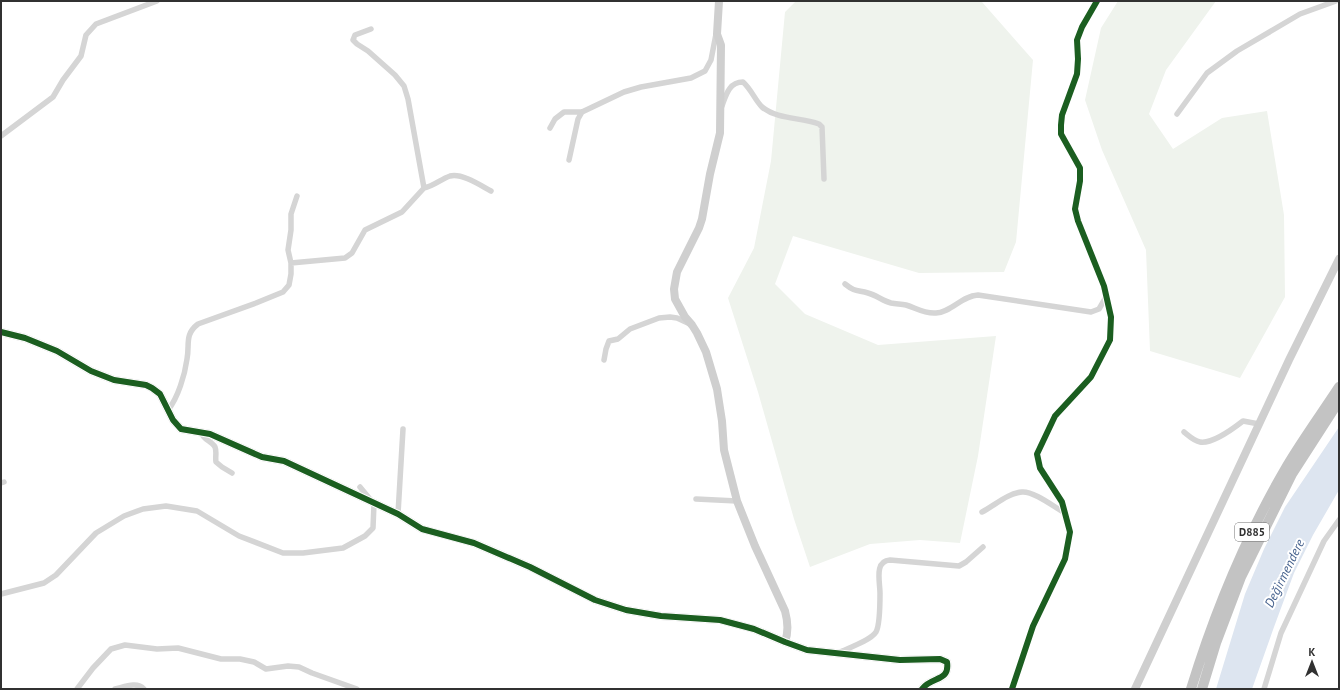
<svg xmlns="http://www.w3.org/2000/svg" width="1340" height="690" viewBox="0 0 1340 690" font-family="'PT Sans',sans-serif">
	<style>
		.green { fill: #eff3ed }
		.water { fill: #dde5f0 }
		.lines { fill: none; stroke-linecap: round; stroke-linejoin: round }
		.street { stroke: #d5d5d5; stroke-width: 5.5 }
		.secondary { stroke: #cfcfcf; stroke-width: 8 }
		.highway { stroke: #c3c3c3; stroke-width: 10 }
		.cycleway-casing { stroke: #fff; stroke-width: 8 }
		.cycleway { stroke: #1b5e20; stroke-width: 6 }
		.labels { text-anchor: middle; stroke-width: 4; stroke-linejoin: round; paint-order: stroke }
		.shield { fill: #fff; stroke: #6f6f6f; stroke-width: 1 }
		.shield-label { font-size: 11px; font-weight: bold; fill: #313131 }
		.water-label { font-size: 13px; font-style: italic; fill: #45618d; stroke: #fff }
	</style>
	<rect width="100%" height="100%" fill="#fff"/>
	<path class="green" d="M796,1H977L982,2L1033,60L1016,242L1004,272L919,273L793,236L775,284L805,314L878,345L996,336L978,456L960,543L920,540L870,544L810,567L794,519L758,392L728,298L754,248L771,161L785,12Z
		M1118,1H1216L1166,70L1149,114L1173,149L1222,118L1267,111L1284,215L1285,297L1240,378L1150,351L1146,250L1102,150L1085,100L1101,28Z"/>
	<path class="water" d="M1339,427V490L1313,535L1294,573L1274,627L1252,689H1216L1245,594L1264,549L1285,507Z"/>
	<g class="lines">
		<path class="street" d="M371,29L355,35L353,40L357,44L368,51L395,75L404,86L408,99L424,188
			M722,106C726,95 729,82 743,82C751,89 755,100 762,107C778,120 800,117 819,124L822,127L824,179
			M1177,114L1207,73L1237,51L1300,14L1336,1
			M550,128L555,119L564,112H582L624,92L641,87L691,78L705,71L711,60L716,34
			M1,136L53,97L63,80L81,56L86,35L96,24L157,1
			M569,160L578,119L582,112
			M291,263L345,258L352,253L365,230L402,212L424,188C434,186 441,179 450,176C462,173 480,185 491,191
			M845,284C855,292 857,290 868,293C876,295 883,301 891,303C896,304 901,304 906,305C916,308 924,314 936,313C952,312 961,296 978,295L1091,312L1099,309L1106,297
			M604,360L606,349L609,341L618,339L630,329L659,318L670,317L677,318L690,324
			M168,410C178,398 185,374 187,359C190,344 184,335 198,324L256,303L283,292L289,285L291,274V263L288,250L291,230V214L297,196
			M201,432C203,440 212,441 215,447C217,452 215,457 216,462L222,467L232,473
			M1184,432C1189,436 1194,441 1200,442C1212,444 1234,428 1243,421L1259,424
			M1,483L4,482
			M696,499L737,501
			M982,512C994,506 1008,493 1022,492C1034,491 1054,507 1065,513
			M398,514L403,429
			M1,594L44,583L56,575L96,533L124,516L143,509L166,506L197,511L239,536L283,553H303L343,548L365,536L373,528L374,504L360,487
			M838,653C848,648 870,641 876,632C880,625 880,602 880,593C880,582 874,561 890,560L959,566L966,562L983,547
			M77,689L93,668L111,649L125,645L157,649L178,648L221,659H240L254,662L266,669L288,666L299,667L312,673L357,689
			M115,689C124,687 137,681 144,689
			M1012,689L1033,626L1065,559L1070,532L1062,502L1040,468L1037,454L1055,416L1091,377L1110,340L1111,317L1104,286L1078,221L1075,209L1080,181V168L1061,134V125L1062,115L1077,74L1078,59L1077,40L1082,27L1097,1
			M1264,689L1281,633L1324,541L1339,520"/>
		<path class="secondary" d="M719,1L717,34L721,45L720,133L710,174L702,219L699,228L677,272L674,289L675,299L685,317L692,325L697,333L706,352L717,389L722,421L724,450L737,501L755,546L785,611C788,622 789,631 785,642
			M1,332L25,338L57,351L91,371L114,380L146,385L152,388L160,394L173,420L181,429L210,434L262,457L284,461L398,514L422,529L474,543L530,567L595,600L626,610L661,616L720,620L754,629L785,642L807,650L900,660L940,659L947,662C950,682 932,676 922,689
			M1135,689L1289,360L1339,259"/>
		<path class="highway" d="M1191,689C1215,611 1246,536 1287,466C1303,439 1322,413 1339,387
			M1202,689L1216,643L1241,577L1292,474L1339,401"/>
		<defs>
			<path id="cycleway" d="M1,332L25,338L57,351L91,371L114,380L146,385L152,388L160,394L173,420L181,429L210,434L262,457L284,461L398,514L422,529L474,543L530,567L595,600L626,610L661,616L720,620L754,629L785,642L807,650L900,660L940,659L947,662C950,682 932,676 922,689
				M1012,689L1033,626L1065,559L1070,532L1062,502L1040,468L1037,454L1055,416L1091,377L1110,340L1111,317L1104,286L1078,221L1075,209L1080,181V168L1061,134V125L1062,115L1077,74L1078,59L1077,40L1082,27L1097,1"/>
		</defs>
		<use href="#cycleway" class="cycleway-casing"/>
		<use href="#cycleway" class="cycleway"/>
	</g>
	<g class="labels">
		<rect class="shield" x="1235" y="523" width="34" height="18" rx="3"/>
		<g class="shield-label">
			<text x="1252" y="536">D885</text>
		</g>
		<g class="water-label">
			<text transform="translate(1284 573) rotate(-64)" y="5">Değirmendere</text>
		</g>
	</g>
	<rect width="1340" height="690" fill="none" stroke="#313131" stroke-width="4"/>
	<g transform="translate(1312 662)" stroke="#ffffff" stroke-width="3" paint-order="stroke">
	<path d="M0-3L7 15L0 10L-7 15Z" fill="#313131"/>
	<text y="-6" font-size="11" font-weight="bold" text-anchor="middle" fill="#313131">K</text>
	</g>
</svg>
